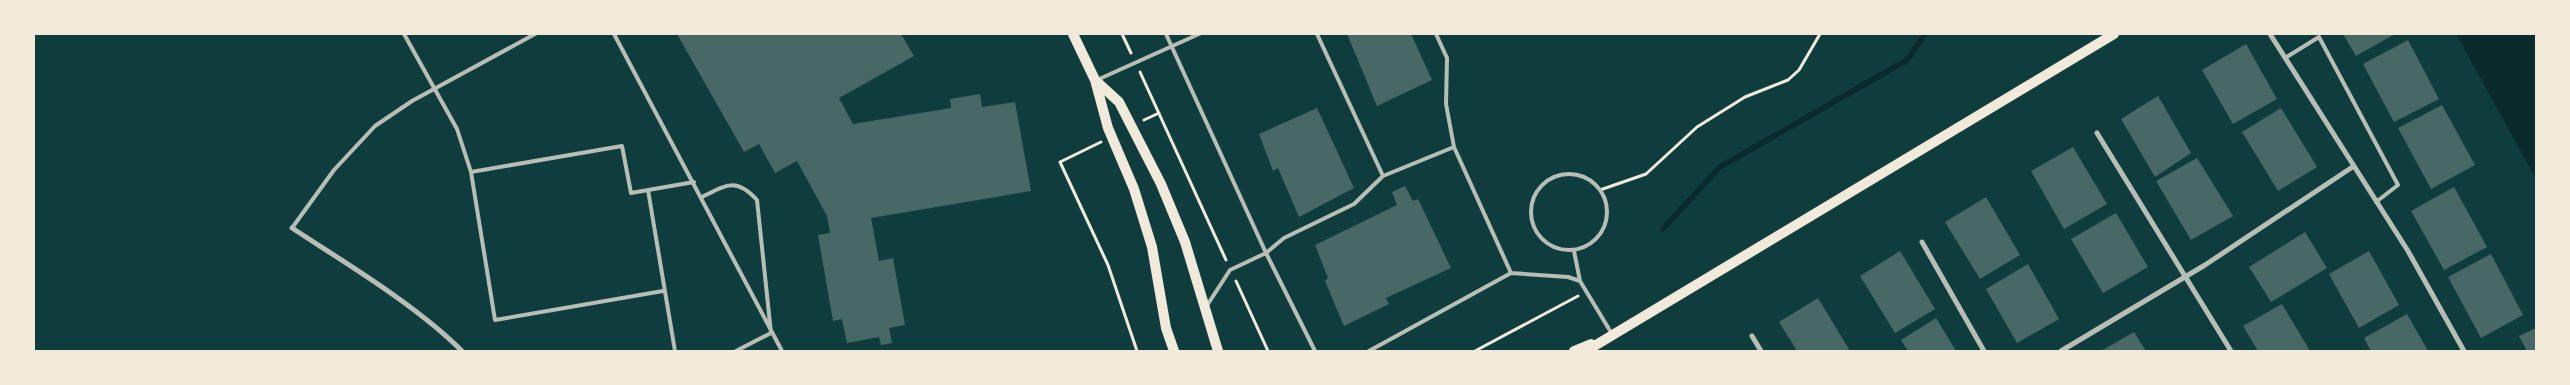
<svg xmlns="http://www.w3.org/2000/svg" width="2570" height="385" viewBox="0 0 2570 385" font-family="Mulish,sans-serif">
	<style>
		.water { fill: #0a2a2b }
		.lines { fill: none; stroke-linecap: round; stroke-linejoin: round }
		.stream { stroke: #0a2a2b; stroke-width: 5.5 }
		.building { fill: #486865 }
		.path { stroke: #f1e9da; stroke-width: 3 }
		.service { stroke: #b8beb3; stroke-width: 4 }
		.minor { stroke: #b8beb3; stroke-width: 5 }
		.secondary { stroke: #f1e9da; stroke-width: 10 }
	</style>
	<rect width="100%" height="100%" fill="#0f3d3e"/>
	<path class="water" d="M2456,34H2536V179Z"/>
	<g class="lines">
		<path class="stream" d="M1663,229L1720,167L1907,60L1925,34"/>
	</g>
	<path class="building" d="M677,34H901L914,56L839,98L853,124L951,108L950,99L980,94L982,107L1015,102L1031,191L871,218L879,261L893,258L905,325L889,328L892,343L881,345L879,337L847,343L842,319L833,321L818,235L830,233L827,216L797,161L775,173L759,144L744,152Z
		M1347,34H1411L1432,80L1377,106Z
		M2343,34H2395L2356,56Z
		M2408,40L2439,99L2394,122L2363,64Z
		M2246,44L2277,99L2233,124L2202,70Z
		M2158,96L2191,153L2155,177L2121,119Z
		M2442,105L2475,165L2431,189L2398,128Z
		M1317,108L1354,188L1299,217L1278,168L1273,171L1259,134Z
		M2281,108L2317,167L2278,191L2242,132Z
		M2073,147L2107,204L2064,229L2031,171Z
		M2197,158L2233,216L2191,240L2156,181Z
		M1405,186L1413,201L1418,199L1451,268L1386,298L1389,304L1344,326L1325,281L1328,278L1315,245L1397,205L1392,192Z
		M2454,187L2487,247L2444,270L2411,211Z
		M1986,197L2020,255L1980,279L1945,222Z
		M2116,213L2148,267L2103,293L2071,239Z
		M2305,232L2327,268L2271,302L2249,267Z
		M1900,251L1935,309L1895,333L1860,276Z
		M2369,251L2399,305L2359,328L2329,274Z
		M2491,254L2523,315L2481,338L2448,277Z
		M2028,264L2059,319L2017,343L1986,289Z
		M1818,298L1850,351H1797L1779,322Z
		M2282,304L2310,351H2258L2243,326Z
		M2407,314L2428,351H2371L2364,338Z
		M1936,318L1956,351H1908L1901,340Z
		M2536,328V351H2527L2519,336Z
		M2134,332L2146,351H2101Z"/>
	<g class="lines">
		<path class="path" d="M1122,34L1131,53
			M1140,72L1226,260
			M1144,120L1159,113
			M1101,142L1060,162L1108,265L1137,351
			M1600,190L1646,174L1697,127L1745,97L1788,80L1799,70L1820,34
			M1236,281L1268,351
			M1475,351L1578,296"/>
		<path class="service" d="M404,34L457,129L471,172L495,320L663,291
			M614,34L782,351
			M1166,34L1266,253L1315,351
			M1317,34L1383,176
			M1436,34L1447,58L1446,104L1454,147L1511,273
			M2285,58L2319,37L2398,185L2376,202
			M1097,80L1199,34
			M471,172L622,146L631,193L694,182
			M1531 212a38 38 0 1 1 76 0a38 38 0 1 1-76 0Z
			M648,190L675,351
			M702,197C726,185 736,177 757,200L771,333L736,351
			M292,228L334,170L375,126L412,101L535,34
			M1574,251L1580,281L1612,334
			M1206,307L1230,270L1266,253L1284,238L1354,204L1383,176L1454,147
			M1369,351L1511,273L1568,277L1580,281"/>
		<path class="minor" d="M2270,34L2408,251L2464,351
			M2097,133L2231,351
			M292,228C347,264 416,305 462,351
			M1922,242L1984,351
			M1752,336L1761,351
			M2061,351L2205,265L2354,166"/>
		<path class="secondary" d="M1073,34L1095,80L1108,128L1134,189L1152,247L1166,328L1174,351
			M1096,81L1119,102L1161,184L1185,242L1218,351
			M1574,351L1591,344
			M1586,351L2114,34"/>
	</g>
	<rect width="2570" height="385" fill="none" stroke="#f1e9da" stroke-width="70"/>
</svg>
